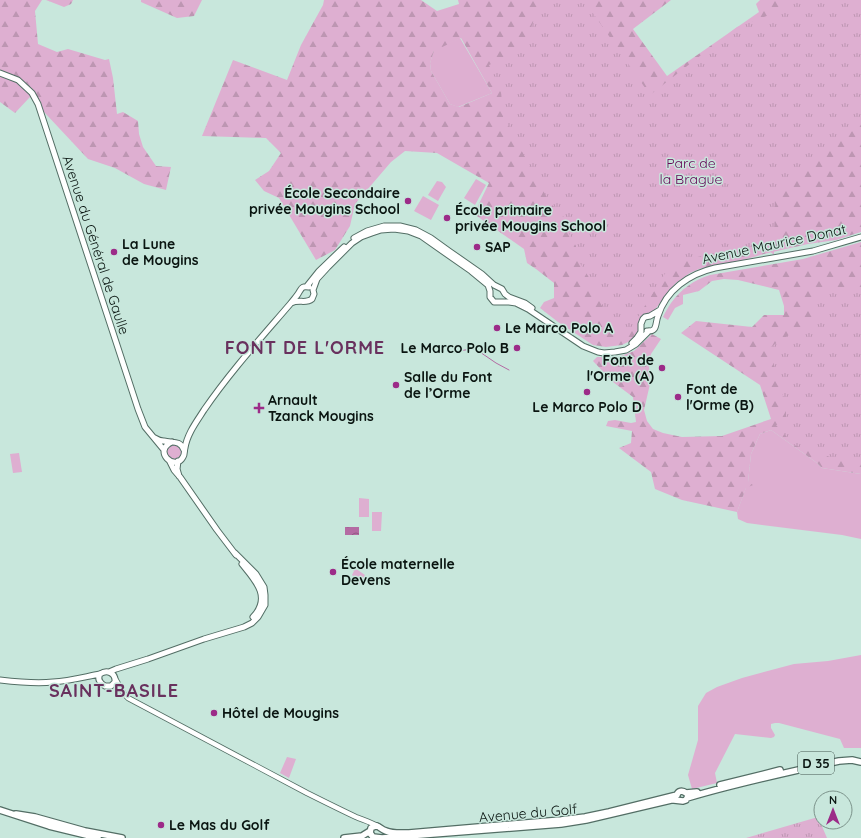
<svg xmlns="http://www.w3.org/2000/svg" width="861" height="838" viewBox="0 0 861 838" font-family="Quicksand,sans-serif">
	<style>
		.green { fill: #deafd1 }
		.forest { fill: url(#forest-firs); fill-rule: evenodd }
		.park { fill: url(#park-tufts) }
		.water { fill: url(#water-waves) }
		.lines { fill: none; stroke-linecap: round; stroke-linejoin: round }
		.stream { stroke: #b46ba3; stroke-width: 1 }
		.tertiary-casing { stroke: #536e65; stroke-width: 6 }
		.secondary-casing { stroke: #536e65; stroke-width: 7 }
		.primary-casing { stroke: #536e65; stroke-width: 8 }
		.tertiary { stroke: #fff; stroke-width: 4.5 }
		.secondary { stroke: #fff; stroke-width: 5 }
		.primary { stroke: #fff; stroke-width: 5.5 }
		.poi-dot { fill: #9c2b88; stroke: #c8e7dc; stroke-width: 1.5 }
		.labels { text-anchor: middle; stroke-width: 3; stroke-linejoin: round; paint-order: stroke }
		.shield { fill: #c8e7dc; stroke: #43544e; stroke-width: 1 }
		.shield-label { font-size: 13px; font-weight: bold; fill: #0a1511 }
		.park-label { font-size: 14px; fill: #640556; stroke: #c8e7dc }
		.poi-label { font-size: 14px; font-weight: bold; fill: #0a1511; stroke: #c8e7dc; text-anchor: start }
		.street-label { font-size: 14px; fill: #0a1511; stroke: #c8e7dc }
		.district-label { font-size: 18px; font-weight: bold; letter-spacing: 1px; fill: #69315e; stroke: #c8e7dc }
	</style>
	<defs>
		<pattern id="forest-firs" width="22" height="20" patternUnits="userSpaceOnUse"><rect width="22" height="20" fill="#deafd1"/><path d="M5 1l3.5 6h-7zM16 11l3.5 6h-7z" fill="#bd96b2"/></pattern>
		<pattern id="park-tufts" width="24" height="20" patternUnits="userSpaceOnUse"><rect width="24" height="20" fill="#deafd1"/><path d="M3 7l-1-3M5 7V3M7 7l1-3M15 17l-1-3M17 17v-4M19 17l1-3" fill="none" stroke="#bd96b2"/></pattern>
		<pattern id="water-waves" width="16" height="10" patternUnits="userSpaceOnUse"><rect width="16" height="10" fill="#b46ba3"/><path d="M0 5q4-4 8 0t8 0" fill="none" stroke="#915783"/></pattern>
	</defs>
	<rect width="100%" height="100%" fill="#c8e7dc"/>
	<path class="green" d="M460,38L492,93L458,107L450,104L431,71L430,63L434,50Z
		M476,179L486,185L475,205L464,198Z
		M437,181L442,182L446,187L438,201L428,195Z
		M423,196L439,205L431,220L414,211Z
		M771,430L817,463L822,468L861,474V539L842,535L747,523L738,519L737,512L748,482L751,454L760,434Z
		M167 452a7 7 0 1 1 14 0a7 7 0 1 1-14 0Z
		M19,453L22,472L13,473L10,454Z
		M359,498L369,499V517H359Z
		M372,512H382L381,531H372Z
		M352,566L365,575L359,585L355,582L356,579L352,575L354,571L350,568Z
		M861,655V748H844L840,739L779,723H775L771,724V728L775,735L774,737L771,738L735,734L715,773L717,783L692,789L688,775L698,740V706L706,693L717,687L742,678L794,664L828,661Z
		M287,757L296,759L289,778L280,773Z"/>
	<path class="forest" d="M0,0H42L35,11L38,44L57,52L68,49L105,60L109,59L113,78L117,114L123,112L138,121L139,134L143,147L156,166L171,167L166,190L144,184L115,168L88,159L30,97L15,113L0,102Z
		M46,0H73L71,4L64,7Z
		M141,0H202L194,16L177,18L141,2Z
		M324,0H421L437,11L459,4L458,0H671L633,29L667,76L759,12L756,4L760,0H861V232L836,240L808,244L764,254L743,260L699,269L690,273L676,283L666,295L654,311L644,316L640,329L634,339L622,345L606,347L593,345L558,322L540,308L544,302L554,298V283L536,269L527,263L524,249L474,214L489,183L437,153L405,151L391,162L355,204L350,226L335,250L316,260L279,198L264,191L255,180L269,171L281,153L266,138L202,136L233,60L287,80L301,45L323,5ZM461,38L492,93L459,107L450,104L431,71L430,63L434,51Z
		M861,242V474L822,468L817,463L771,430L760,434L751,454L748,482L753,485L746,488L737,512L682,500L655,489L651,472L619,448L631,443L632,431L606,426L608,421L615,420L631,423L636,422L633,397L613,382L593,361L597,357H618L634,351L652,334L661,339L651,354L649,365L650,384L644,410L647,421L653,429L663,433L682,437L722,436L771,419L760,385L681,333L696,321L752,327L764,315H784V306L779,290L738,280L724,279L712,281L699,291L683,295V304L675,308L668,320L663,317C665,312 668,308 671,303C681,289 694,280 710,275L803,259Z"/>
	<path class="park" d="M542,0H580L586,3L650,95L737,27L785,9L787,0H861V124L775,190L774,255L764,246L673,261L626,336L602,315V298L576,257V246L563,223L579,226L559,214L546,196L503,116L501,91L489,65L522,50Z
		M812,286L842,292L861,287V461L830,457L794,445L776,425L786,423V406L769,348L812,320L818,290Z
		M818,817L827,838H746Z"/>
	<path class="water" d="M345,527H359V535H345Z"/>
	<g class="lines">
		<path class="stream" d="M452,351L455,352
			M458,351L472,349L477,350L496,363L509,370"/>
		<defs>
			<path id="tertiary" d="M116,680L124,694L128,698L307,793C323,801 339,809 356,817C363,820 371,822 379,827"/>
			<path id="secondary" d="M0,73L18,80L32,93L38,104L138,409L145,427L164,450
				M354,238L367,231L384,226H400L416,230L431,238L449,251L482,274L494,285L502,289L505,294L509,297L525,303L532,308
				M307,286L319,271L344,247
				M291,303C299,299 306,304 312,299L314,294L313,290L317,279L328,267L352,243L361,237L372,233L381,230L394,229L408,231L421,236L471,271L488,285L490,291V297L494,302H509L516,303L528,309L583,346L598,352L604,353L615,352L626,350L636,344L649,331
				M647,331C658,332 655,323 658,316C666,290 689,274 715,268L813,251L861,237
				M632,343L637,338L641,332V324L643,319L645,317L650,316L660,310
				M155,438C158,440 161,441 164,441C173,443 180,440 184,450
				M172,442C152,451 175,472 183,457C185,454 184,451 185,448C187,434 197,421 204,410C230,372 261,338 291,303C293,300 296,297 298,294C302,288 301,286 309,287
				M169,460L174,470L180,477L217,530L236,555
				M178,461L177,469L179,476
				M242,564C255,580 272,597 253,617
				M109,672L116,669L148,659L204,639L244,627L252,623L258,617L265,605V595L264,587L256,574L235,553
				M0,680C17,682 36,684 53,682C69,681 84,677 100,674C107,669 116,673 115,682L111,686H105C100,683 97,679 100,674"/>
			<path id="primary" d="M720,785L780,770
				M677,795L609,812L585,817L561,820L409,833C401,833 393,834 386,831C382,830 380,827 377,826C374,826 373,827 371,828L370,833L373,837L382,838L561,824L586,820L671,800H674L683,801L686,800L687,798C737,783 788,772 839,761L852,760L861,762
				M677,795C678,791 682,790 686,793L697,792
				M0,810L49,826L98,838
				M16,814L35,817L85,831L122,838
				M344,838L362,836L370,831"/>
		</defs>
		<use href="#tertiary" class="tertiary-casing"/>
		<use href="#secondary" class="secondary-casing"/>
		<use href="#primary" class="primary-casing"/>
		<use href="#tertiary" class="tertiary"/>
		<use href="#secondary" class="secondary"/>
		<use href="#primary" class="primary"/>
	</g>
	<g class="poi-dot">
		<circle cx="408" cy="201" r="4"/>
		<circle cx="447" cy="218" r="4"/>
		<circle cx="477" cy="247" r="4"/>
		<circle cx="114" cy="252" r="4"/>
		<circle cx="497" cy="328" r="4"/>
		<circle cx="517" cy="348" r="4"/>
		<circle cx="662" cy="368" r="4"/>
		<circle cx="396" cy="385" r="4"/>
		<circle cx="587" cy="392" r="4"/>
		<circle cx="678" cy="397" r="4"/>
		<path d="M257 402h4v4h4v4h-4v4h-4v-4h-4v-4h4z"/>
		<circle cx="333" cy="572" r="4"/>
		<circle cx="214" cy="713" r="4"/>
		<circle cx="161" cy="825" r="4"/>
	</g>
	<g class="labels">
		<rect class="shield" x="798" y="752" width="36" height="22" rx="3"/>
		<g class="shield-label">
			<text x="816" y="768">D 35</text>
		</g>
		<g class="park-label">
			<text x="691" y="168">Parc de<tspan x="691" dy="16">la Brague</tspan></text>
		</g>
		<g class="poi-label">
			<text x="400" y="198" text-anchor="end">École Secondaire<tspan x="400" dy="16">privée Mougins School</tspan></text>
			<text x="455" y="215">École primaire<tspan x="455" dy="16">privée Mougins School</tspan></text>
			<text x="122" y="249">La Lune<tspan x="122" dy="16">de Mougins</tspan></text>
			<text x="485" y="252">SAP</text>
			<text x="505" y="333">Le Marco Polo A</text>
			<text x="509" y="353" text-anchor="end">Le Marco Polo B</text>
			<text x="654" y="365" text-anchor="end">Font de<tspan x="654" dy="16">l'Orme (A)</tspan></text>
			<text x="404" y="382">Salle du Font<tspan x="404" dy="16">de l’Orme</tspan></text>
			<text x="686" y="394">Font de<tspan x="686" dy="16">l'Orme (B)</tspan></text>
			<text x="268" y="405">Arnault<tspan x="268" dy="16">Tzanck Mougins</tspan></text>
			<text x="587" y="412" text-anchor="middle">Le Marco Polo D</text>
			<text x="341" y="569">École maternelle<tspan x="341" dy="16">Devens</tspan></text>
			<text x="222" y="718">Hôtel de Mougins</text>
			<text x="169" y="830">Le Mas du Golf</text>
		</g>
		<g class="street-label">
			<text transform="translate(774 244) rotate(-12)" y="5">Avenue Maurice Donat</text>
			<text transform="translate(96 245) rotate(72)" y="5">Avenue du Général de Gaulle</text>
			<text transform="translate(528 813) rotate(-5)" y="5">Avenue du Golf</text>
		</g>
		<g class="district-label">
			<text x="305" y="354">FONT DE L'ORME</text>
			<text x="114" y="697">SAINT-BASILE</text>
		</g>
	</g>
	<g transform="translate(833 810)"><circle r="19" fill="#c8e7dc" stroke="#7c938b"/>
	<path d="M0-3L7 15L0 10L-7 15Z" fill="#9c2b88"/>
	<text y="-6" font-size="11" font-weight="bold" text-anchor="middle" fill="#0a1511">N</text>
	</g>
</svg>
